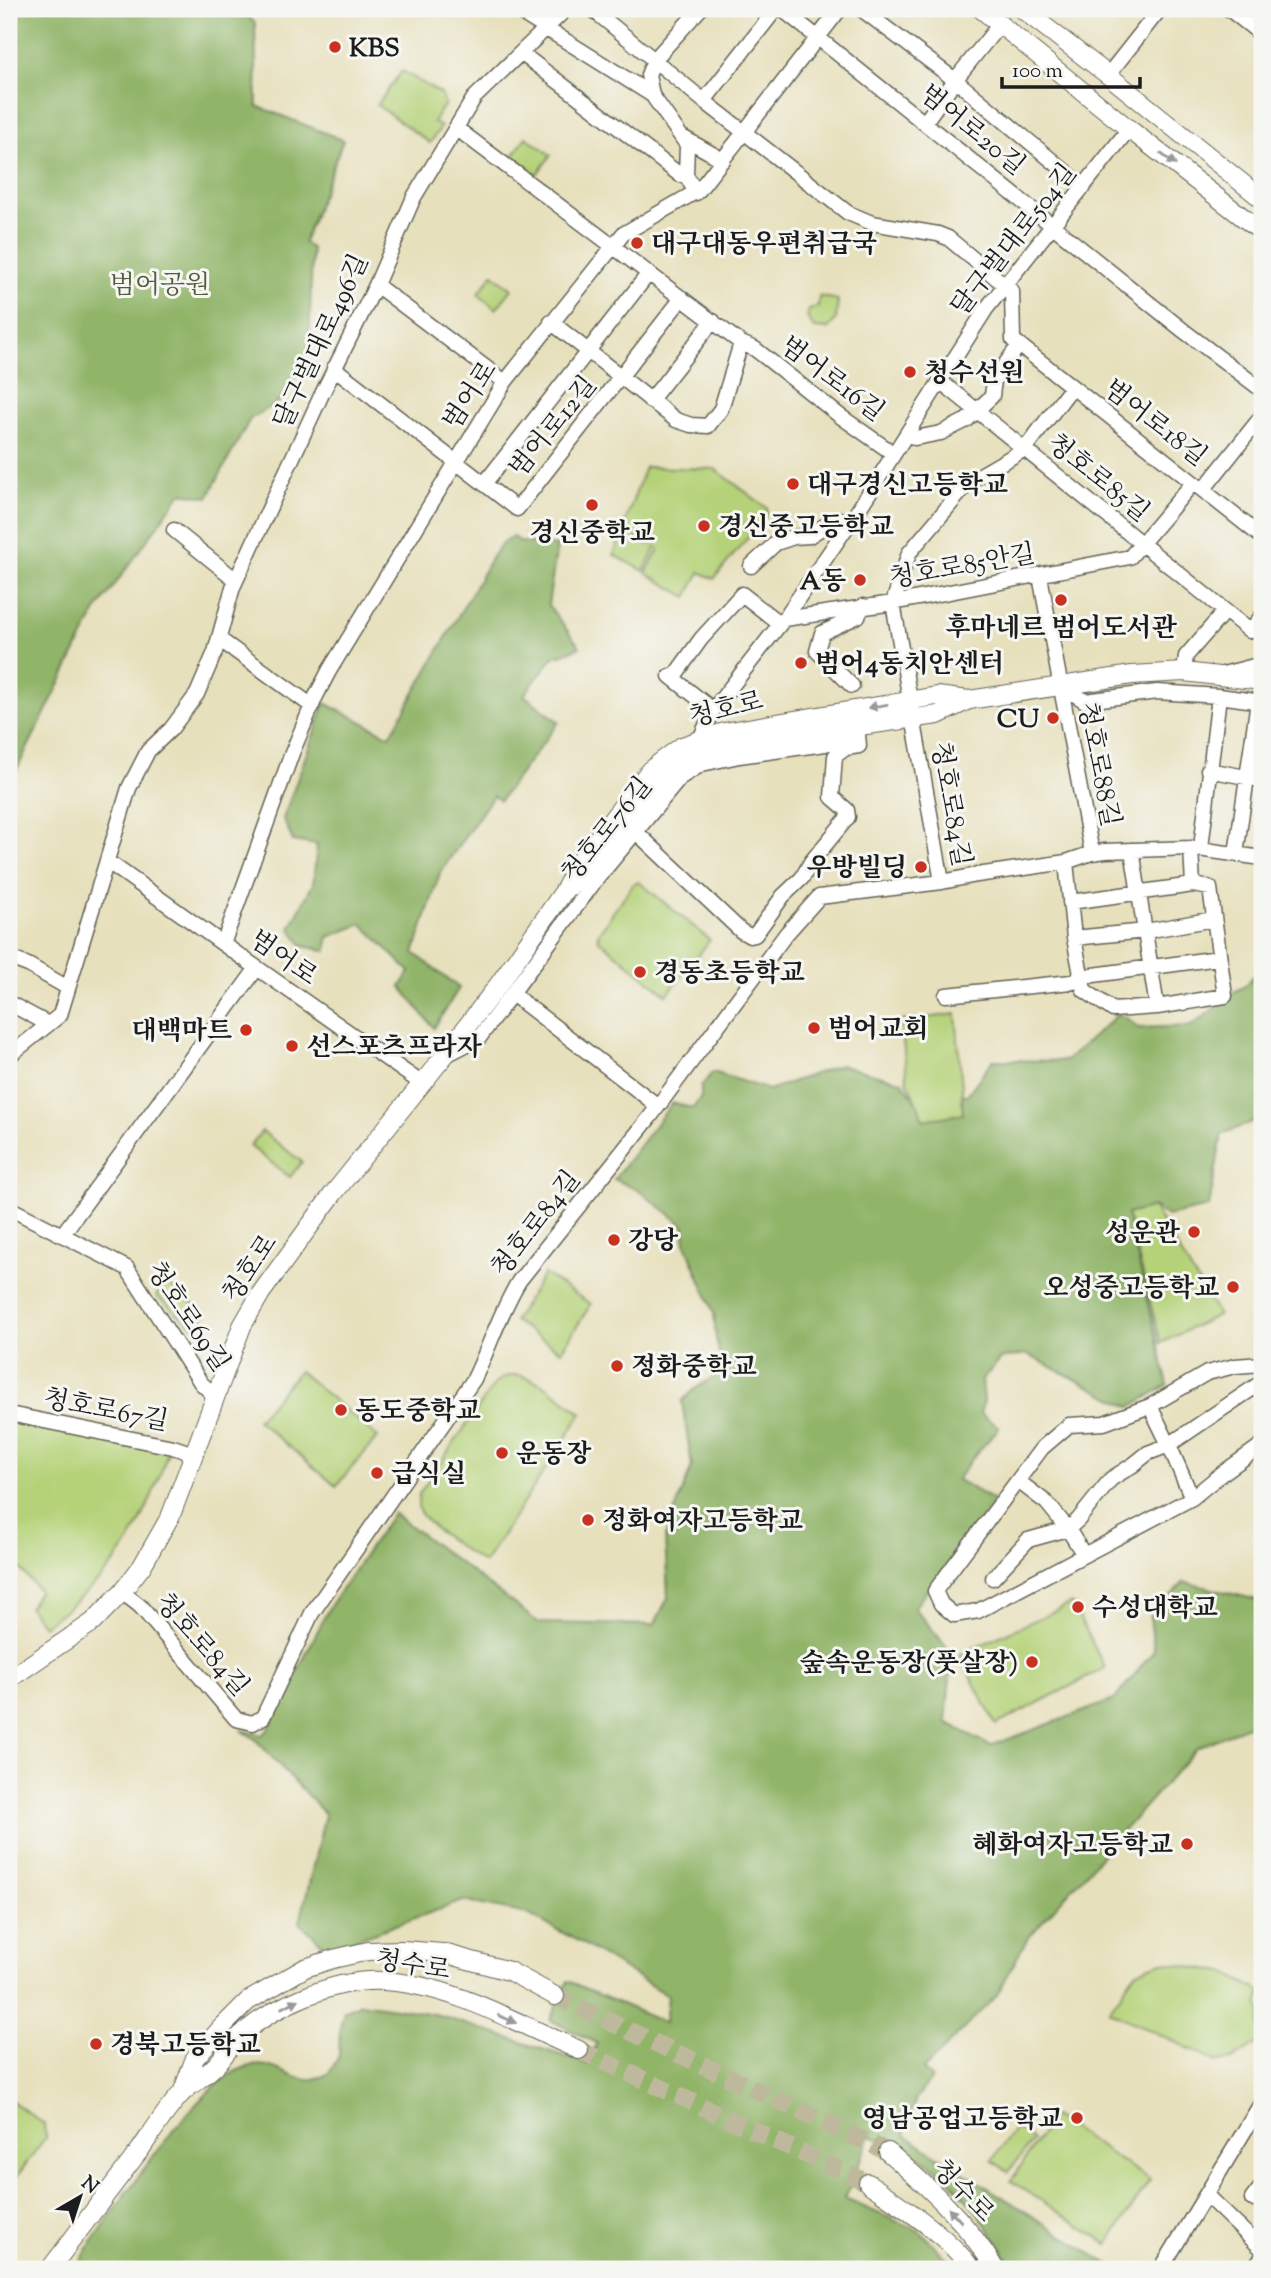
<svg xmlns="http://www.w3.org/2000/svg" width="1271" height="2278" viewBox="0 0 1271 2278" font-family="'Sorts Mill Goudy','Noto Serif KR',serif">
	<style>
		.green { fill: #b5d278; stroke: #68774a; stroke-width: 2 }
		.forest { fill: #90b468; stroke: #566842; stroke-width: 2 }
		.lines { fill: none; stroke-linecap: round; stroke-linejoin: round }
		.major-tunnel { stroke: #beb99c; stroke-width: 18; stroke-dasharray: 18 9; stroke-linecap: butt }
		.minor-casing { stroke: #636154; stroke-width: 17 }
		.major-casing { stroke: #636154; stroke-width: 20 }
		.minor { stroke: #fff; stroke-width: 14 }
		.major { stroke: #fff; stroke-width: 18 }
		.oneway { fill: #999 }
		.poi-dot { fill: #c8321e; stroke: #f6f6f2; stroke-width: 2.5 }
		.labels { text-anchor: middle; stroke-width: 6; stroke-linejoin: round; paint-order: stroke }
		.poi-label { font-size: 26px; font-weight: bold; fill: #1c1c1c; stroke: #f6f6f2; text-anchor: start }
		.street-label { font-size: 26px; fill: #1c1c1c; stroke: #f6f6f2 }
		.park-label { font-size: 26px; fill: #525c3c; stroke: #f6f6f2 }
	</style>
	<rect width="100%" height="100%" fill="#f6f6f2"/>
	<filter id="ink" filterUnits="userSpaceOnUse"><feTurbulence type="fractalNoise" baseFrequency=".0143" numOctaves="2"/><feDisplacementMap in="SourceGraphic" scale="14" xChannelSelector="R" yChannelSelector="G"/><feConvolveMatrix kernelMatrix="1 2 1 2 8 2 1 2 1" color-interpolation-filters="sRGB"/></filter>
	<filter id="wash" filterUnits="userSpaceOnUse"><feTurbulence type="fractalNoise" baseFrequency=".00686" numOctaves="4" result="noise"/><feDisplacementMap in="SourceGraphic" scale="28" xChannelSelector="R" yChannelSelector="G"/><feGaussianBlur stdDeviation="1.57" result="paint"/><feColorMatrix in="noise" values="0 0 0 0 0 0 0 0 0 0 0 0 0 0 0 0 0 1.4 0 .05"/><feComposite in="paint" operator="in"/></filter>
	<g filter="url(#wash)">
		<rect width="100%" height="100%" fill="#e7e0bc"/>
		<path class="green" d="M402,71L441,94L445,104L433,122L441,127L430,143L377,105Z
			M526,137L551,155L537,174L513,156Z
			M493,274L512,289L496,309L478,294Z
			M819,296L838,300L836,319L828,329L814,328L807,317L809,310L818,306Z
			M645,467L715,469L767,508V514L714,579L700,572L687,597L646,573L659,549L656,547L644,571L614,555L623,529L651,545L623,528Z
			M639,882L710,940L667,995L599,940L598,934L633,884Z
			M956,1014L964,1114L923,1120L907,1080L901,1021Z
			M262,1131L302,1162L290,1177L250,1146Z
			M1153,1207L1218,1315L1161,1343L1127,1214Z
			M544,1274L591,1304L561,1351L514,1321Z
			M166,1283L206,1314L195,1328L156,1296Z
			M299,1371L378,1437L336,1486L257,1420Z
			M514,1375C539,1376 562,1399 582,1413L484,1563C467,1552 427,1527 419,1510C417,1504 418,1499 419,1494L494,1385L503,1378Z
			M9,1421L169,1449C140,1535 119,1573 43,1626L29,1607L39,1591L17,1565L9,1568Z
			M1072,1603L1105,1668L996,1725L959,1655Z
			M1162,1962L1224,1972L1262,1992L1258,2006L1261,2008L1260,2027L1262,2029V2040L1232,2060L1218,2062L1109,2011L1136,1971Z
			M9,2099L44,2124L45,2138L9,2187Z
			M1053,2116L1150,2180L1108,2244L1011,2181Z
			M1016,2127L1033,2140L1008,2172L992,2160Z"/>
		<path class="forest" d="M9,9H239L255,23L257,106L343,140L304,242L312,249L309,353L280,401L250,419L208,497L181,493L96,611L9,785Z
			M513,537L521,542L557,546L548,605L580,647L559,656L556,654L524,695L559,722L500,800L493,796L440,873L414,953L459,988L434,1028L401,987L410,972L362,924L328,937L327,951L303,946L290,928L313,884L317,845L293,841L283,819L325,703L390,736L493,555L504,541Z
			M1262,967V1118L1222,1134L1209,1207L1167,1216L1153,1207L1127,1214L1168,1385L1130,1407L1026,1354L1000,1359L982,1380L984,1401L980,1413L999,1428L970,1461L957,1480L995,1501L914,1608L952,1653L946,1722L990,1746L1114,1700L1154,1651L1150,1617L1184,1582L1262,1601V1734L1256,1722L1197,1748L1027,1939L997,1995L923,2070L932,2078L916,2098L905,2135L1116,2269H1013C987,2224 958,2177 910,2152C898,2145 883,2141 870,2136L845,2199L920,2231L957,2269H84L79,2265L88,2248C120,2204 194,2087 241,2069C275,2056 285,2082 313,2079C318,2078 324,2076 329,2074L339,2056L340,2028L344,2011L361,2003L435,2014L588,2064L597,2043L550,2020L568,1981L665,2023L668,1996L580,1942L528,1914L463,1901L328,1949L300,1923L325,1814L255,1739L241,1730L262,1735L268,1730L329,1608L393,1513L539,1623L654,1625L668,1598L665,1537L692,1466L682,1401L696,1388L719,1374L721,1361L716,1339L714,1313L685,1242L683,1230L685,1226L638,1190L614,1179L672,1103L693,1108L701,1097V1086L713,1072L769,1090L840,1065L902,1081L918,1105L923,1120L963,1114L962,1095H967L993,1060L1066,1061L1118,1014L1128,1019L1138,1028L1191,1026L1213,1010L1219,1000L1245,986Z"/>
	</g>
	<g filter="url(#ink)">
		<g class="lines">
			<path class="major-tunnel" d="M555,1996L888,2152
				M579,2050L868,2183"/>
			<defs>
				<path id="minor" d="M515,9L652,95
					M592,9L704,101L848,213L872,223L938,234L948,238L1012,291L1013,340L1262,537
					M782,9L1184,331L1262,390
					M861,9L955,80L1084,187
					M1229,9L1262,35
					M521,53L680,175H686
					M1108,75L1160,9
					M704,101L776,9
					M925,122L955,80L1000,24
					M456,128L741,343L755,349L840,416L894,454
					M684,138L723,160
					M696,193L686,175L687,145L652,95L648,75L654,60L700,9
					M376,285L505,382
					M551,322L676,420L691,425L708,426L721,409L741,343
					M334,368L517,509L682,298
					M940,381L1250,631L1262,616
					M650,401L713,321
					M915,438L941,433L967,420L992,396L994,380L1019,345
					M484,484L649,273
					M1203,490L1262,416
					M174,530L236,580
					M751,566L776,543L794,537L809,536L837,518L849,524
					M1040,576L1092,853
					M784,619L893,603L1130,557L1193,483
					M219,639L312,706
					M1184,672L1186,656L1225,611
					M1223,674L1262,664
					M670,676L713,710
					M673,678L701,639L742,594L780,624
					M1060,685L1085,701L1157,692L1219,696L1262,702
					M852,686L817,651L822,633L858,616L863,606
					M700,739L713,710L784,619L857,512L986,309L1129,129
					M1208,770L1262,780
					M635,831L741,931L750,936L755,935L783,896L802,878L811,862L848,817L847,810L832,797L835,756L846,748L859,746L858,734
					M1191,848L1193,885
					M1201,848L1219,696
					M1132,850L1157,1007
					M1236,854L1258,701
					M107,861L223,944
					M1066,862L1074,938L1084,990L1113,1010L1157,1007L1225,996L1210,888L1193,885L1070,902
					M942,882L893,603L909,553L970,481L1025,449L1072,387
					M1074,938L1146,931L1214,919
					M9,958L28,965L68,988
					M1079,977L1219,958
					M512,994L658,1106
					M946,995L1081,981
					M9,1003L48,1024
					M446,1055L479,1038L595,881L681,777L702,764L739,756L825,744L858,734V726
					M9,1056L60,1015L129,788L148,751L171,729L197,694L215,652L233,587L321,396L376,285L414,197L474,98L566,9
					M421,1083L223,944L292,753L316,696L329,671L505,382L623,234L699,190L840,9
					M9,1208L127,1268L201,1383L215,1396
					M62,1235L257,968
					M1262,1382L1169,1445L1192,1498L1220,1475L1262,1445
					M1150,1406L1169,1445L1148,1453L1133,1465L1111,1479L1078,1520L1068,1529L1084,1555L978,1611L954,1615L941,1604L935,1591L1042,1448L1069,1425L1104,1423L1150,1406L1207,1373L1235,1366L1262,1364
					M9,1414L173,1447L194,1454
					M1084,1555L1192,1498
					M993,1578L1028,1540L1068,1529L1047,1503L1018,1481
					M122,1592L140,1606L236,1719L253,1723L263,1717L312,1613L474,1379C490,1346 500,1312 519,1281L650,1117L786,934L819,897L942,882L977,875L1066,862L1092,853L1105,851L1191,848L1262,858
					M1206,2195L1262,2249
					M1252,2199L1262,2186
					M1161,2269L1262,2102
					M1252,2269L1262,2258"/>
				<path id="major" d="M981,9L1129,129L1262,232
					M1022,9L1108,75L1262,199
					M571,886L591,870L667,774L694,756L718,746L938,715L969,700L1132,675L1184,672L1262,681
					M9,1679L93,1622L122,1592L142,1566L171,1515L242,1326L261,1293L333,1194L445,1055L499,984L564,891L580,861L650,770L682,746L724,732L937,696L969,700
					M182,2093L195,2058L222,2027L248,2001L305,1968L333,1959L368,1951L403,1950L443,1953L509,1971L555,1996
					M888,2152C929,2188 968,2222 995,2269
					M868,2183C904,2208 946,2234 972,2269
					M50,2269C80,2229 110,2189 140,2150C153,2131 166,2110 181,2094C191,2084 204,2077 214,2067C222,2060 227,2050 234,2042C268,2007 335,1978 384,1981C453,1985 516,2023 579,2050"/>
			</defs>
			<use href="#minor" class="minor-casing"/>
			<use href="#major" class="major-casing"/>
			<use href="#minor" class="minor"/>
			<use href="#major" class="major"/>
		</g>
		<defs><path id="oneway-solid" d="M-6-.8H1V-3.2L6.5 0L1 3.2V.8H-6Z" transform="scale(1.75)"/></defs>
		<g class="oneway">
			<use href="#oneway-solid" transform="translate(1168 159) rotate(38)"/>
			<use href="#oneway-solid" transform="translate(878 706) rotate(170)"/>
			<use href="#oneway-solid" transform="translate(290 2004) rotate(-26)"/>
			<use href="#oneway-solid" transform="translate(507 2019) rotate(24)"/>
			<use href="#oneway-solid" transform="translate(955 2215) rotate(-132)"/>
		</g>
	</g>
	<g class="poi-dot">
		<circle cx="335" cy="47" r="7"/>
		<circle cx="637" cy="243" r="7"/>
		<circle cx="910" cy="372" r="7"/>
		<circle cx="793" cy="484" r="7"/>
		<circle cx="592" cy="505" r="7"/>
		<circle cx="704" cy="526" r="7"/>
		<circle cx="860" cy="580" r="7"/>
		<circle cx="1061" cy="600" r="7"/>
		<circle cx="801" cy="663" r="7"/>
		<circle cx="1053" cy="718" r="7"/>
		<circle cx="921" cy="867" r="7"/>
		<circle cx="640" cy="972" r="7"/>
		<circle cx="814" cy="1028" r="7"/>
		<circle cx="246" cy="1030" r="7"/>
		<circle cx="292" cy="1046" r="7"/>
		<circle cx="1194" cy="1232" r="7"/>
		<circle cx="614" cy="1240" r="7"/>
		<circle cx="1233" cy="1287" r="7"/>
		<circle cx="617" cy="1366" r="7"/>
		<circle cx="341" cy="1410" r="7"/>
		<circle cx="502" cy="1453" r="7"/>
		<circle cx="377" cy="1473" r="7"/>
		<circle cx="588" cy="1520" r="7"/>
		<circle cx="1078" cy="1607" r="7"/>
		<circle cx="1032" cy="1662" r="7"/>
		<circle cx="1187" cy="1844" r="7"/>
		<circle cx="96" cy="2044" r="7"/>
		<circle cx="1077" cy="2118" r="7"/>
	</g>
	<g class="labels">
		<g class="poi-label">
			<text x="349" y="56">KBS</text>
			<text x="651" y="252">대구대동우편취급국</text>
			<text x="924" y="381">청수선원</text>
			<text x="807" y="493">대구경신고등학교</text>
			<text x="718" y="535">경신중고등학교</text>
			<text x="592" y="541" text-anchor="middle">경신중학교</text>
			<text x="846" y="589" text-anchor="end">A동</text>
			<text x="1061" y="636" text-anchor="middle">후마네르 범어도서관</text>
			<text x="815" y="672">범어4동치안센터</text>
			<text x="1039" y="727" text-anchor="end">CU</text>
			<text x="907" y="876" text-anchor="end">우방빌딩</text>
			<text x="654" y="981">경동초등학교</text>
			<text x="828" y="1037">범어교회</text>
			<text x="232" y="1039" text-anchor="end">대백마트</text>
			<text x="306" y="1055">선스포츠프라자</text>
			<text x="1180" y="1241" text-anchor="end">성운관</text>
			<text x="628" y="1249">강당</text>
			<text x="1219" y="1296" text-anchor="end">오성중고등학교</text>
			<text x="631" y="1375">정화중학교</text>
			<text x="355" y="1419">동도중학교</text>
			<text x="516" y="1462">운동장</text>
			<text x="391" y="1482">급식실</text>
			<text x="602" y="1529">정화여자고등학교</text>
			<text x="1092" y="1616">수성대학교</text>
			<text x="1018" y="1671" text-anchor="end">숲속운동장(풋살장)</text>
			<text x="1173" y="1853" text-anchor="end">혜화여자고등학교</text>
			<text x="110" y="2053">경북고등학교</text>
			<text x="1063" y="2127" text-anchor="end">영남공업고등학교</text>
		</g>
		<g class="street-label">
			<text transform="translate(973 129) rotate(39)" y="9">범어로20길</text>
			<text transform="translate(1013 239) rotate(-52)" y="9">달구벌대로504길</text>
			<text transform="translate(320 341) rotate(-65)" y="9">달구벌대로496길</text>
			<text transform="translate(833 378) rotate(37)" y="9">범어로16길</text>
			<text transform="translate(469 395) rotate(-57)" y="9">범어로</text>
			<text transform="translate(1156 422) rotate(38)" y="9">범어로18길</text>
			<text transform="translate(552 426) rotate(-51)" y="9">범어로12길</text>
			<text transform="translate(1099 477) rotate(39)" y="9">청호로85길</text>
			<text transform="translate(962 565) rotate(-10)" y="9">청호로85안길</text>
			<text transform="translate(726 708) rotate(-14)" y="9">청호로</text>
			<text transform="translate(1100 764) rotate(79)" y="9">청호로88길</text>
			<text transform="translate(952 804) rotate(80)" y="9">청호로84길</text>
			<text transform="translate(606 829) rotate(-51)" y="9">청호로76길</text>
			<text transform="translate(284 957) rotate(35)" y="9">범어로</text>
			<text transform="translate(535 1223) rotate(-52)" y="9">청호로84길</text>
			<text transform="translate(249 1268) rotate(-56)" y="9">청호로</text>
			<text transform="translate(189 1316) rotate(56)" y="9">청호로69길</text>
			<text transform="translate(106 1409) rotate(11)" y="9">청호로67길</text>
			<text transform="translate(203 1644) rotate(49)" y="9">청호로84길</text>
			<text transform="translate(413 1964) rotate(9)" y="9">청수로</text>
			<text transform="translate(964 2190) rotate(46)" y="9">청수로</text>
		</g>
		<g class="park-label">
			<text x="160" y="293">범어공원</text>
		</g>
	</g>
	<rect width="1271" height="2278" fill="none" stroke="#f6f6f2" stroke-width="35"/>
	<g transform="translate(80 2197) rotate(39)" stroke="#f6f6f2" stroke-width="5" paint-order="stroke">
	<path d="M0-5L12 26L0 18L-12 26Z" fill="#1c1c1c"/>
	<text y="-10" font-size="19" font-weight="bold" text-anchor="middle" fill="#1c1c1c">N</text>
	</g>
	<path d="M1002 77v10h138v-10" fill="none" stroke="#1c1c1c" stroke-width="3.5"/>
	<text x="1012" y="77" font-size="21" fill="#1c1c1c" stroke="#f6f6f2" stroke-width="5" paint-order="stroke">100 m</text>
</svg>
